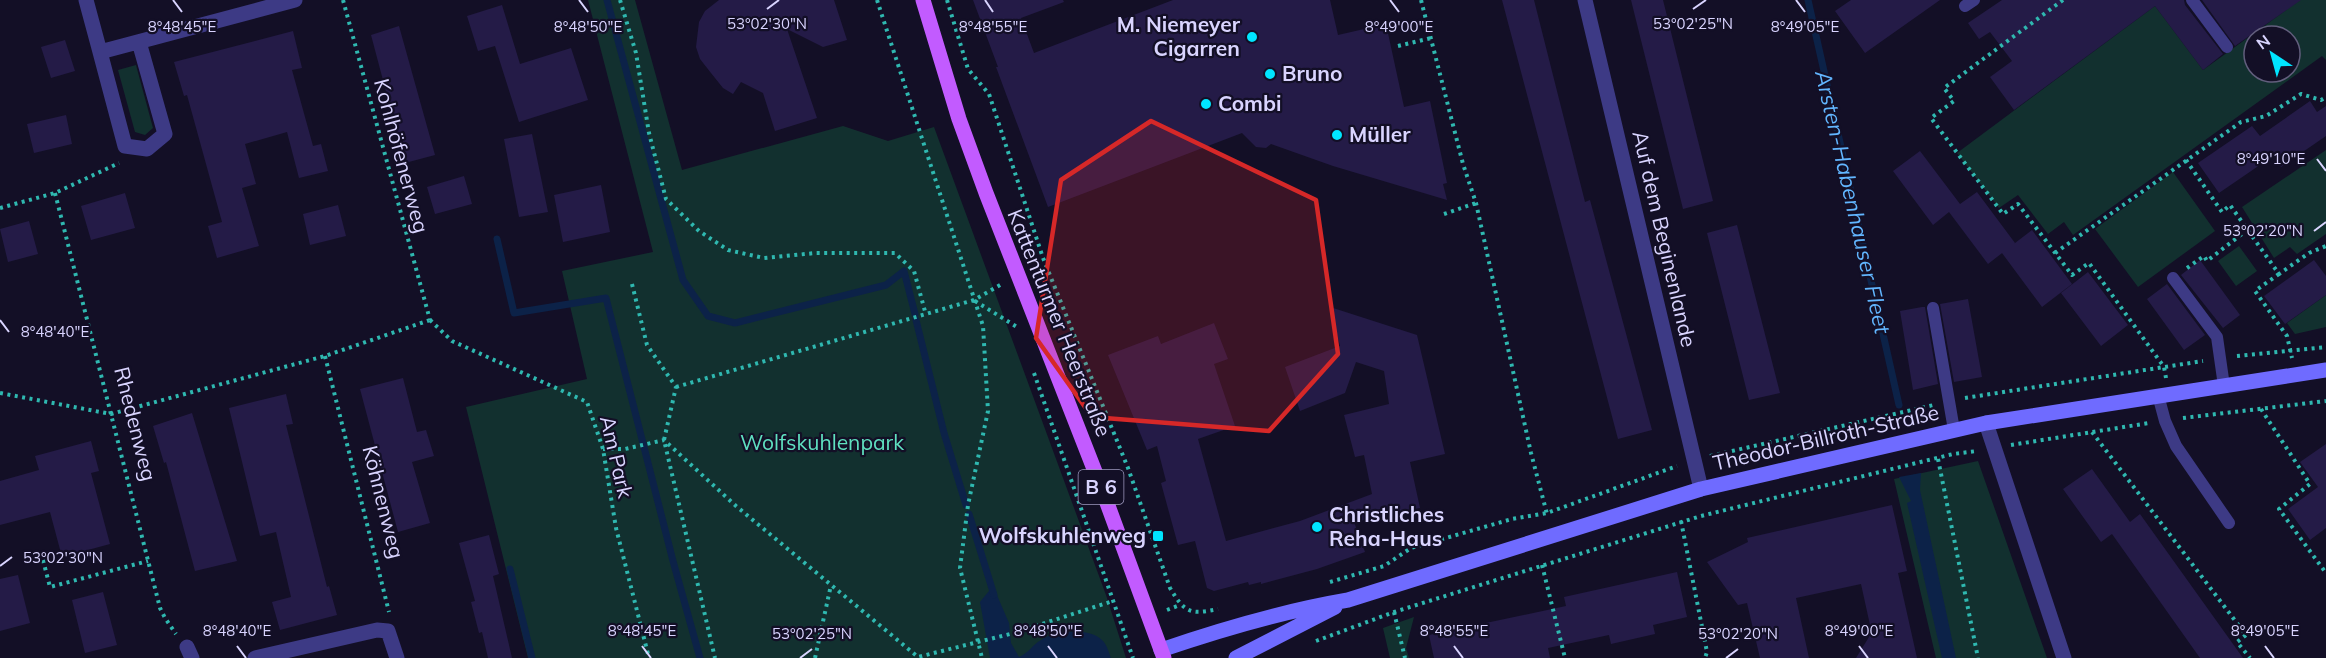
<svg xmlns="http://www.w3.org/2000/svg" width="2326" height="658" viewBox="0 0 2326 658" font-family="Mulish,sans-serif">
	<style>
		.green { fill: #12302f; fill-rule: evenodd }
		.water { fill: #0c2248 }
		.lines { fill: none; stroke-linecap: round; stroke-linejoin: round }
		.stream { stroke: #0c2248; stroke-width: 7 }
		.building { fill: #241b47 }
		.path { stroke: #2fb8b0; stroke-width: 4; stroke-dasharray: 3 4.5; stroke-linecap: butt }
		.lane { stroke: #3d3a85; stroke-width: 12 }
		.street { stroke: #3d3a85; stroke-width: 15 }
		.secondary { stroke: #6f6bff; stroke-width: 15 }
		.primary { stroke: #c25bff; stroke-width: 15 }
		.marked { fill: #d62828; fill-opacity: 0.2; stroke: #d62828; stroke-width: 4.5; stroke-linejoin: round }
		.ticks { fill: none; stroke: #d9d4ff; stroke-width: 2 }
		.poi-dot { fill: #00e5ff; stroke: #130f26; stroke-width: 2 }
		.labels { text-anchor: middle; stroke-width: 4.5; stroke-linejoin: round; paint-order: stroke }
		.shield { fill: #130f26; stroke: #9e99be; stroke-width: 1.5 }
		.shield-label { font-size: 20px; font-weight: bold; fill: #d9d4ff }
		.poi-label { font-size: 21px; font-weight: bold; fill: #d9d4ff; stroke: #130f26; text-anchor: start }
		.street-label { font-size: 21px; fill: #d9d4ff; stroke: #130f26 }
		.park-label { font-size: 21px; fill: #5fe0c0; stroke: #130f26 }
		.water-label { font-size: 22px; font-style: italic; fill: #62b6ff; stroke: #130f26 }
		.ticks-label { font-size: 15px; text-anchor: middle; fill: #d9d4ff; stroke: #130f26; stroke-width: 4.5; stroke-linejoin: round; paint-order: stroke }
	</style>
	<rect width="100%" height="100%" fill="#130f26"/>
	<path class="green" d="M588,0H635L682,170L843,126L888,141L934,127L1106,595L1126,658H528L466,407L587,379L562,271L653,252Z
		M2300,0H2326V60L2322,56L2073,235L2064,222L2048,234L2018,195L1999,208L1957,153L2155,6L2203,70ZM2254,36H2290V72H2254Z
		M136,65L153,128L145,135L135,132L118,70Z
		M2326,150V234L2297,254L2290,247L2274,258L2242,207Z
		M2173,172L2215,231L2138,287L2095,229Z
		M2239,246L2257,271L2236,286L2218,261Z
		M2326,295V327L2295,334L2287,323Z
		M1978,461L2047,658H1936L1894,479Z
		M1414,617L1406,648L1409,658H1390L1383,628Z"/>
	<path class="water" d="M1921,473L1920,490L1956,658H1942L1907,503L1911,501L1899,477Z
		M993,586L1009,623L1011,643L1019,657C1029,653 1032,645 1041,640C1055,630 1091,627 1103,641C1107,645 1109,653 1111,658H990L980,602Z"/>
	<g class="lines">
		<path class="stream" d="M607,0L683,280L708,316L735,323L886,285L904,271L915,314
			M1808,0L1899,405
			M497,239L514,313L606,298L673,561L700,658
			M916,320L944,433L966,505
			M969,514L994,595
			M510,569L532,658"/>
	</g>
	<path class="building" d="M719,0H834L847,40L823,47L787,29L817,118L775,131L763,93L741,82L733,94L723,88L711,73L700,59L696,47L699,22L705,11Z
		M973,0H1063L1064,2L1021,18L1034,53L1173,0H1330L1338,35L1386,24L1404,107L1430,101L1447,183L1443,184L1447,200L1333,166L1271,144L1266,148L1256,147L1242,133L1048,207L996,67H998Z
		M1502,0H1534L1585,202L1590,200L1652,430L1618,439Z
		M1631,0H1663L1713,201L1683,209Z
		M1851,0H1940L1865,53L1835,11Z
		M2002,0H2184L2185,5L2223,54L2203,70L2155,6L2014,110L1990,77L2012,61L1990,32L1979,39L1968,23Z
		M2202,0H2301L2235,46Z
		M502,5L520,64L571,48L588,100L519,122L495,46L478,51L467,16Z
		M399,26L435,155L405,163L371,35Z
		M293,31L302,68L292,70L313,146L321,144L328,171L299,178L287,132L245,144L256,184L242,188L259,246L217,258L208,226L222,222L187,95L184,96L174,62Z
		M65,40L75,71L51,78L41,47Z
		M2310,101L2317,112L2326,106V136L2281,167L2273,156L2219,193L2198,163L2252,126L2260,136Z
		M66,115L72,144L34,153L27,124Z
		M532,134L548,212L519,217L504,139Z
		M1920,151L1960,204L1977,192L2015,243L1988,264L1949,212L1933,225L1893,171Z
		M464,176L472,204L435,214L427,187Z
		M601,185L610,232L563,242L554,195Z
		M125,193L135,228L91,240L81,206Z
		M338,205L346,236L310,245L303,214Z
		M29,221L38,254L8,262L0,229Z
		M1737,225L1780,393L1749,400L1707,233Z
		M2032,230L2072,284L2042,307L2002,253Z
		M2200,260L2240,315L2223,328L2181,275Z
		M2314,260L2326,276V295L2285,324L2264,296Z
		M2088,272L2128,325L2101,346L2061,293Z
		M2167,284L2205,335L2184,350L2147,299Z
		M1968,299L1982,377L1954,382L1940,304Z
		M1330,307L1417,335L1445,454L1410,462L1420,508L1354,522L1365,552L1317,569L1261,584V582L1249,585L1248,582L1214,591L1207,588L1195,541L1178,545L1161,483L1166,481L1157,446L1147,450L1108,355L1158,336L1161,344L1214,323L1228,359L1214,364L1235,426L1198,439L1226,541L1300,521L1372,494L1364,455L1355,457L1344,415L1389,404L1384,371L1356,362L1345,393L1300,411L1285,367L1340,346Z
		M1922,307H1925L1938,384L1913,390L1900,311Z
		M403,378L417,432L426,430L434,456L412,462L430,523L398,532L360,389Z
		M286,394L293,424L286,425L327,587L329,586L337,615L280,630L272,602L291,597L276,532L260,536L229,408Z
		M192,413L237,561L195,571L166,462L164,463L153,426Z
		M91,441L99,471L91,473L110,544L62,557L50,512L0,525V481L39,470L35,456Z
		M2326,444V528L2310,540L2288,509L2318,487L2300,462Z
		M2092,469L2130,522L2140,514L2243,658H2200L2112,534L2101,542L2063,489Z
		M1892,505L1907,571L1898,573L1917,658H1856L1869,637L1866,625H1870L1861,584L1796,598L1809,658H1760L1747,603L1738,605L1707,562L1748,542L1747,538Z
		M489,535L499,574L493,576L512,658H488L482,632L479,633L471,602L475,601L459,543Z
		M1677,572L1687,617L1653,625L1655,634L1611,644L1609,635L1548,648L1550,658H1434L1429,635L1566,606L1564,597Z
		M18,575L30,623L0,631V579Z
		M103,592L117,645L85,653L72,600Z"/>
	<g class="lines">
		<path class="path" d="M343,0L430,320
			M620,0L636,53L649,133L666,199L699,231L728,250L764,258L816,253H895L914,271L926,315
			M877,0L983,326L988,411L968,505L960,568L982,658
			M947,0L968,69L989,94L1043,258L1128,468L1170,588C1185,613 1190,615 1218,609
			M1421,0L1463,164L1476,203L1531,453L1547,514
			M2063,0L1944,88L1954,101L1931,118L2003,214L2018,204L2072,275L2089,263L2164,367L2166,378
			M1398,46L1431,38
			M2186,160L2222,212L2230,205L2279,274L2309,253L2326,246
			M55,193L160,608L165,618L176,634
			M0,208L55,193L119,163
			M1444,214L1476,203
			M2055,253L2241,122L2266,116L2301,94L2321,100L2326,97
			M2187,268L2204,256L2207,261L2247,230
			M2279,274L2255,291L2287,336L2292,358
			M632,284L647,345L676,387L664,440L715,658
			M975,301L1017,327
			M430,320L452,341L587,402L603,449L616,528L649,658
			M325,356L389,612
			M2237,356L2326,347
			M1034,373L1133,658
			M676,387L974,300L1002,284
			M0,393L111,414L325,356L430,320
			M1965,398L2203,361
			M2261,409L2310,484L2279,509L2326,573
			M2183,418L2326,401
			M2092,432L2246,635L2237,642L2250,658
			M2011,445L2149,423
			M603,449H625L664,440L736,506L918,657L1014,633L1113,601
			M1710,456L1934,405
			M1938,459L1978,658
			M1681,521L1707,652L1705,658
			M43,560L50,587L148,561
			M1542,565L1565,658
			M1330,582L1384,566L1411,548L1512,519L1547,513L1677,466
			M1167,610L1180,605
			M1394,612L1405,658
			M1316,641L1394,612L1701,516L1953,454L1977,451
			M815,658L831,585"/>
		<path class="lane" d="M2192,0L2227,47
			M1965,6L1974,0
			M2173,278L2217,337L2224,386
			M1933,308L1954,430
			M2158,395L2165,421L2176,446L2229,523"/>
		<path class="street" d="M86,0L100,52L295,0
			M1585,0L1701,489
			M100,52L125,146L147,149L165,134L139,42
			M1986,423L2064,658
			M187,647L192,658
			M255,658L377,630L388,631L397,658"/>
		<path class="secondary" d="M1161,650C1222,629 1284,611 1348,600L1701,489L1986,423L2326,370
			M1236,658L1335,607"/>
		<path class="primary" d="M923,0L959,119L986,193L1103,492L1164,658"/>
	</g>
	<path class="marked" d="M1151,121L1316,200L1338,354L1269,431L1092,417L1036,338L1061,180Z"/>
	<path class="ticks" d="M173,0L182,12M579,0L588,12M985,0L993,12M1390,0L1399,12M1796,0L1805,12M767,9L779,0M1693,9L1706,0M2317,159L2326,171M2314,231L2326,222M0,320L9,332M0,566L12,557M237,646L246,658M642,646L651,658M1048,646L1057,658M1454,646L1463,658M1859,646L1868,658M2265,646L2274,658M800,658L812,649M1726,658L1738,649"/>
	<g class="poi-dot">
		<circle cx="1252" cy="37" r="6"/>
		<circle cx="1270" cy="74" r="6"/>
		<circle cx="1206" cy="104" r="6"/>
		<circle cx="1337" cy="135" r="6"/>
		<circle cx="1317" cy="527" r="6"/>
		<rect x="1152" y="530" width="12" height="12" rx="3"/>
	</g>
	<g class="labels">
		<rect class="shield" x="1078.5" y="470" width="45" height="34" rx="4.5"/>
		<g class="shield-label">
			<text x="1101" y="494">B 6</text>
		</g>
		<g class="poi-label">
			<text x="1240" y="32" text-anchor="end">M. Niemeyer<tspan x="1240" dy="24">Cigarren</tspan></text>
			<text x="1282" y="81">Bruno</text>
			<text x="1218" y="111">Combi</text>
			<text x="1349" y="142">Müller</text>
			<text x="1329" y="522">Christliches<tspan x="1329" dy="24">Reha-Haus</tspan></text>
			<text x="1146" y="543" text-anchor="end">Wolfskuhlenweg</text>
		</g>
		<g class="street-label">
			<text transform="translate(401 156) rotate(75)" y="7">Kohlhöfenerweg</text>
			<text transform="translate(1664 239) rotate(77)" y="7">Auf dem Beginenlande</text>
			<text transform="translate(1059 323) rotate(68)" y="7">Kattenturmer Heerstraße</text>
			<text transform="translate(135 424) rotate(76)" y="7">Rhedenweg</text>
			<text transform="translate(1826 438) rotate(-13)" y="7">Theodor-Billroth-Straße</text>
			<text transform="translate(616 457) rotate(77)" y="7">Am Park</text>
			<text transform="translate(383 502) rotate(76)" y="7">Köhnenweg</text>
		</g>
		<g class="park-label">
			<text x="822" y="450">Wolfskuhlenpark</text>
		</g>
		<g class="water-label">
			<text transform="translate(1853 202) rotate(77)" y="8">Arsten-Habenhauser Fleet</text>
		</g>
	</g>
	<g class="ticks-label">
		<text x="767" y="29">53°02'30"N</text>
		<text x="1693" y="29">53°02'25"N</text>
		<text x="182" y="32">8°48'45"E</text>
		<text x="588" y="32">8°48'50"E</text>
		<text x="993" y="32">8°48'55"E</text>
		<text x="1399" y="32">8°49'00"E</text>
		<text x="1805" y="32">8°49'05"E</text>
		<text x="2271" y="164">8°49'10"E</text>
		<text x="2263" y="236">53°02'20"N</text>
		<text x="55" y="337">8°48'40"E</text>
		<text x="63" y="563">53°02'30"N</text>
		<text x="237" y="636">8°48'40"E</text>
		<text x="642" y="636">8°48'45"E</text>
		<text x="1048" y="636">8°48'50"E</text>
		<text x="1454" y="636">8°48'55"E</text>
		<text x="1859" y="636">8°49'00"E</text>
		<text x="2265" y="636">8°49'05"E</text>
		<text x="812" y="639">53°02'25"N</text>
		<text x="1738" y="639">53°02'20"N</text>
	</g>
	<g transform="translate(2272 54) rotate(324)"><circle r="28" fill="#130f26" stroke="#625e7d" stroke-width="1.5"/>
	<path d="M0-4.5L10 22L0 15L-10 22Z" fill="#00e5ff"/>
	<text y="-9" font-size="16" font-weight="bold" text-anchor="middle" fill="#d9d4ff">N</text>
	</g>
</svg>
